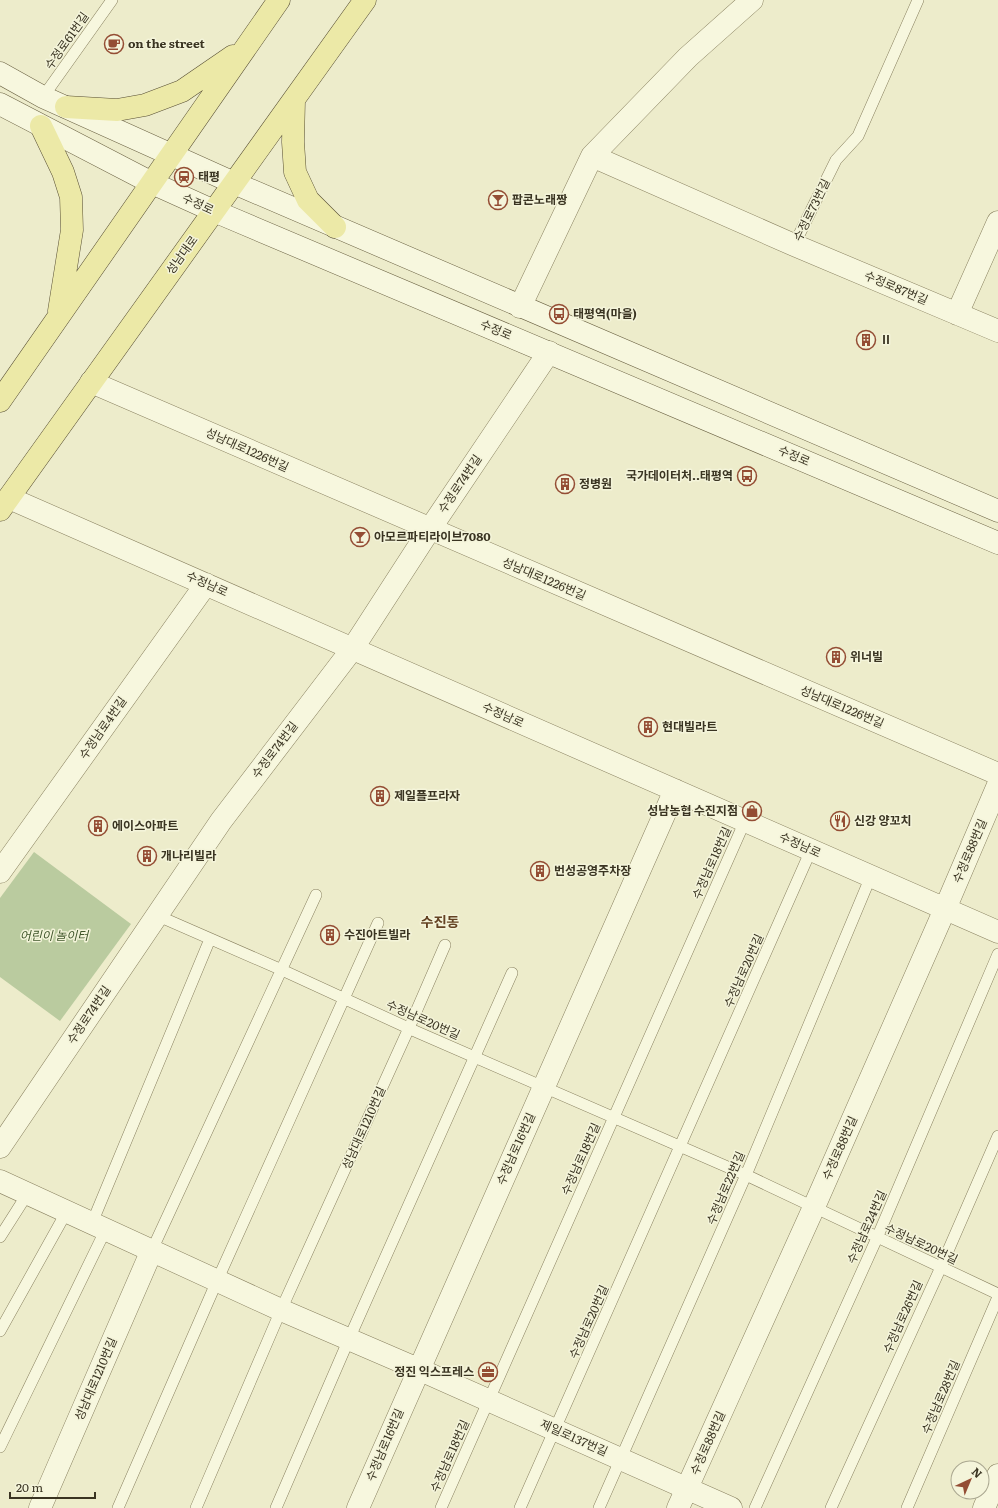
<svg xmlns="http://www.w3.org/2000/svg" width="998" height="1508" viewBox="0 0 998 1508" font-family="Literata,'Noto Sans KR',serif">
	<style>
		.green { fill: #bacb9f }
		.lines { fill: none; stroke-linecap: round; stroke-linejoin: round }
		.lane-casing { stroke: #898160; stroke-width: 12 }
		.street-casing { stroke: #898160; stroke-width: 23 }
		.secondary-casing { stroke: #6b6243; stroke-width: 23 }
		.primary-casing { stroke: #574e34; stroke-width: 23 }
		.lane { stroke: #f7f7de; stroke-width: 11 }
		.street { stroke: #f7f7de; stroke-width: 22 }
		.secondary { stroke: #f7f7de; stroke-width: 22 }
		.primary { stroke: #ece9a7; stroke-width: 22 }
		.labels { text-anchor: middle; stroke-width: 3; stroke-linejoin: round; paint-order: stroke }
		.street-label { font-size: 12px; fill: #3a3422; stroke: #f4f4da }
		.poi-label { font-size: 12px; font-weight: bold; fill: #3a3422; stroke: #f4f4da; text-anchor: start }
		.park-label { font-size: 12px; font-style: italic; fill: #3f552a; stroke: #f4f4da }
		.quarter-label { font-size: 14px; font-weight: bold; fill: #644324; stroke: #f4f4da }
	</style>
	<rect width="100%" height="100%" fill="#edeccb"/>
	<path class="green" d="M34,852L131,924L60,1021L0,977V898Z"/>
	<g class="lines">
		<defs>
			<path id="lane" d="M43,97L112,0
				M794,245L836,160L858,136L918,0
				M156,915L282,970L417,1032L746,1175L998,1294
				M92,1223L210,939
				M0,1237L28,1193
				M152,1250L316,895
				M0,1331L67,1211
				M0,1447L106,1229
				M118,1508L217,1281L378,923
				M196,1508L281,1310L409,1028L445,945
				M276,1508L349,1339L512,973
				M441,1508L745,821
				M520,1508L811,850
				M599,1508L746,1175L871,876
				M755,1508L877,1238L998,954
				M831,1508L941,1267L998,1136
				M907,1508L998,1297"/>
			<path id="street" d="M592,156L794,245L998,331
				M520,307L592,156L688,57L752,0
				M957,314L998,222
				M91,382L998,774
				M9,498L998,932
				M0,872L206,584
				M0,1147L221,821L353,648L430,529L549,352
				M0,1181L281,1310L418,1369L731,1508
				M40,1508L152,1250
				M358,1508C462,1268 571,1030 675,790
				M678,1508L814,1207L945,909L998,785
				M984,1508L998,1475"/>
			<path id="secondary" d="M0,73L43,97L234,183L998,511
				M0,104L152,183L214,211L998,543"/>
			<path id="primary" d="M294,100L293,142L295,172L308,200L335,227
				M66,107L117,110L145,105L182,91L233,56
				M41,126L63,172L71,197L72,230L59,311
				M0,401L279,0
				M0,510L365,0"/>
		</defs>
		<use href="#lane" class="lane-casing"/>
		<use href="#street" class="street-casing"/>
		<use href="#secondary" class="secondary-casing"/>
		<use href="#primary" class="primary-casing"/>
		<use href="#lane" class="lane"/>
		<use href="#street" class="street"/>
		<use href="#secondary" class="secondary"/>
		<use href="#primary" class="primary"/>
	</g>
	<defs>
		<symbol id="cafe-ring" viewBox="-11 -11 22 22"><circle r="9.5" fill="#f4f4da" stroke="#944d34" stroke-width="1.5"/><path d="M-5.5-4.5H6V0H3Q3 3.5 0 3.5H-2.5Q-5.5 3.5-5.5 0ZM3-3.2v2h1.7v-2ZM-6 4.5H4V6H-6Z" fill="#944d34"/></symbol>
		<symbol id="station-ring" viewBox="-11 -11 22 22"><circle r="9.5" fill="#f4f4da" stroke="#944d34" stroke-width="1.5"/><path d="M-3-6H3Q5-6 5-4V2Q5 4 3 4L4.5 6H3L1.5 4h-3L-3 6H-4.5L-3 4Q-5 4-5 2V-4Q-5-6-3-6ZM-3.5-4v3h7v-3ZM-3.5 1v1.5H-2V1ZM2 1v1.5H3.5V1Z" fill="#944d34"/></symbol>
		<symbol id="bar-ring" viewBox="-11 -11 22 22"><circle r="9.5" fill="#f4f4da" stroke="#944d34" stroke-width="1.5"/><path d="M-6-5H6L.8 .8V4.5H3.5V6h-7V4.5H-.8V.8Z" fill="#944d34"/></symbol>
		<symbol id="bus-ring" viewBox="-11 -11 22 22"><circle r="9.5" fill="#f4f4da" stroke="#944d34" stroke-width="1.5"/><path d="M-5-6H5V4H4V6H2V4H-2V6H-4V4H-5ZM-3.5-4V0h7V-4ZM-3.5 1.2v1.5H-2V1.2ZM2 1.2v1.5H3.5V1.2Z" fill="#944d34"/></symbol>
		<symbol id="building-ring" viewBox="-11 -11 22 22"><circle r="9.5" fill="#f4f4da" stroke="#944d34" stroke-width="1.5"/><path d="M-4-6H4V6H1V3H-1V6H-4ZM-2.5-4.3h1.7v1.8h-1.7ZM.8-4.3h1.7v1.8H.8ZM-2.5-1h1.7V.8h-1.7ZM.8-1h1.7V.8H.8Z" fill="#944d34"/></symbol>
		<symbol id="shop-ring" viewBox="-11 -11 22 22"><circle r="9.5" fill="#f4f4da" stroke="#944d34" stroke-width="1.5"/><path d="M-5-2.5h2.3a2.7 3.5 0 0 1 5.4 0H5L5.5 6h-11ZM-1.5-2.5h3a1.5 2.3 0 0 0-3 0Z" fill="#944d34"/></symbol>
		<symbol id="restaurant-ring" viewBox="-11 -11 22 22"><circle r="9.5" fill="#f4f4da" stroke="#944d34" stroke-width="1.5"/><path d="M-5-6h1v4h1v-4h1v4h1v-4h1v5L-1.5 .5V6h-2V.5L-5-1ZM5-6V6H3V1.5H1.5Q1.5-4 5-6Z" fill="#944d34"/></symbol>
		<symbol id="office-ring" viewBox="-11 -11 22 22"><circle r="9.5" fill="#f4f4da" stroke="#944d34" stroke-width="1.5"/><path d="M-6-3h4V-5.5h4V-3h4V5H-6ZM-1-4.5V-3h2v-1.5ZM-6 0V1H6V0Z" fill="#944d34"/></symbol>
	</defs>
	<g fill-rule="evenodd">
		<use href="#cafe-ring" x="103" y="33" width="22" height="22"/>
		<use href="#station-ring" x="173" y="166" width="22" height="22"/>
		<use href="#bar-ring" x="487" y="189" width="22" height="22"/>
		<use href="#bus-ring" x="548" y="303" width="22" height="22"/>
		<use href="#building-ring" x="855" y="329" width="22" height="22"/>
		<use href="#bus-ring" x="736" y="465" width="22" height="22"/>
		<use href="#building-ring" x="554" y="473" width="22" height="22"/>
		<use href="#bar-ring" x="349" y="526" width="22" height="22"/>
		<use href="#building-ring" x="825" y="646" width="22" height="22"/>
		<use href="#building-ring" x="637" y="716" width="22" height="22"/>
		<use href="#building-ring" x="369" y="785" width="22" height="22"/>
		<use href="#shop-ring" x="741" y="800" width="22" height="22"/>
		<use href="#restaurant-ring" x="829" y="810" width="22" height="22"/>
		<use href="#building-ring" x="87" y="815" width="22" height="22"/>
		<use href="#building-ring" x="136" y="845" width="22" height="22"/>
		<use href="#building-ring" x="529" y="860" width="22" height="22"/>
		<use href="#building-ring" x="319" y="924" width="22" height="22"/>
		<use href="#office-ring" x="477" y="1361" width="22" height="22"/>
	</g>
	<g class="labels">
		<g class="street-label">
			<text transform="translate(67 41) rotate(-55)" y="4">수정로61번길</text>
			<text transform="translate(198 204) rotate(25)" y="4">수정로</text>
			<text transform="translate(812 210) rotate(-64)" y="4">수정로73번길</text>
			<text transform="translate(182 255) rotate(-54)" y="4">성남대로</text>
			<text transform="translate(896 288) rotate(23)" y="4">수정로87번길</text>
			<text transform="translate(496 330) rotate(23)" y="4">수정로</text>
			<text transform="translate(247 450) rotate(24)" y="4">성남대로1226번길</text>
			<text transform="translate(794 456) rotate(23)" y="4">수정로</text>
			<text transform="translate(460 484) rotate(-56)" y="4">수정로74번길</text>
			<text transform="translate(544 579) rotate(23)" y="4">성남대로1226번길</text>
			<text transform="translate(207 584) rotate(24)" y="4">수정남로</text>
			<text transform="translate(842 707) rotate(23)" y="4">성남대로1226번길</text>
			<text transform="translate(503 715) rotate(24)" y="4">수정남로</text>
			<text transform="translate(103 728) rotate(-55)" y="4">수정남로4번길</text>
			<text transform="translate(275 750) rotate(-53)" y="4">수정로74번길</text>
			<text transform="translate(800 845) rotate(24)" y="4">수정남로</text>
			<text transform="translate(970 851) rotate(-67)" y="4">수정로88번길</text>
			<text transform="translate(712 863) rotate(-66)" y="4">수정남로18번길</text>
			<text transform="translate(744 971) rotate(-66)" y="4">수정남로20번길</text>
			<text transform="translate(89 1015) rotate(-56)" y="4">수정로74번길</text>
			<text transform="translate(423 1020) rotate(24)" y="4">수정남로20번길</text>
			<text transform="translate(364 1128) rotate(-66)" y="4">성남대로1210번길</text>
			<text transform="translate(840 1148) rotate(-66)" y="4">수정로88번길</text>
			<text transform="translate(516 1149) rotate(-66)" y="4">수정남로16번길</text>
			<text transform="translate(581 1159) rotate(-66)" y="4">수정남로18번길</text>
			<text transform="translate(726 1188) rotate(-67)" y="4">수정남로22번길</text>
			<text transform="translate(867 1227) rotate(-66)" y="4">수정남로24번길</text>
			<text transform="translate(921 1244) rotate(25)" y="4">수정남로20번길</text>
			<text transform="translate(903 1317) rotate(-66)" y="4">수정남로26번길</text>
			<text transform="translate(589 1322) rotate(-66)" y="4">수정남로20번길</text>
			<text transform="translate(96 1379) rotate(-67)" y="4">성남대로1210번길</text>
			<text transform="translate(941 1397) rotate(-67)" y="4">수정남로28번길</text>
			<text transform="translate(574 1438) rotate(24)" y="4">제일로137번길</text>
			<text transform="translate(708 1443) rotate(-66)" y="4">수정로88번길</text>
			<text transform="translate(385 1445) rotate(-67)" y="4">수정남로16번길</text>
			<text transform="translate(450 1456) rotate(-66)" y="4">수정남로18번길</text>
		</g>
		<g class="poi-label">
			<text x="128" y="48">on the street</text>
			<text x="198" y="181">태평</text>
			<text x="512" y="204">팝콘노래짱</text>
			<text x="573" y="318">태평역(마을)</text>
			<text x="880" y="344">Ⅱ</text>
			<text x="733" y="480" text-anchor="end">국가데이터처..태평역</text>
			<text x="579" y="488">정병원</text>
			<text x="374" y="541">아모르파티라이브7080</text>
			<text x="850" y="661">위너빌</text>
			<text x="662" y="731">현대빌라트</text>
			<text x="394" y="800">제일플프라자</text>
			<text x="738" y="815" text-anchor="end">성남농협 수진지점</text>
			<text x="854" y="825">신강 양꼬치</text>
			<text x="112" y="830">에이스아파트</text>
			<text x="161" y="860">개나리빌라</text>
			<text x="554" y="875">번성공영주차장</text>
			<text x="344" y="939">수진아트빌라</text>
			<text x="474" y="1376" text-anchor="end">정진 익스프레스</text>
		</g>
		<g class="park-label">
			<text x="54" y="940">어린이 놀이터</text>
		</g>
		<g class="quarter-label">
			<text x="440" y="927">수진동</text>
		</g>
	</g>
	<g transform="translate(970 1480) rotate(44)"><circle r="19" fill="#f4f4da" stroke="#aaa790"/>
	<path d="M0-3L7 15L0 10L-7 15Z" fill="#944d34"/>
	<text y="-6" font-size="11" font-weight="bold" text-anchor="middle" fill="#3a3422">N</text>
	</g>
	<path d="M10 1492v6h85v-6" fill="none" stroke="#3a3422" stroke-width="2"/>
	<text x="16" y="1492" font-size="12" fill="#3a3422" stroke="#f4f4da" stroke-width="3" paint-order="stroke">20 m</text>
</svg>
